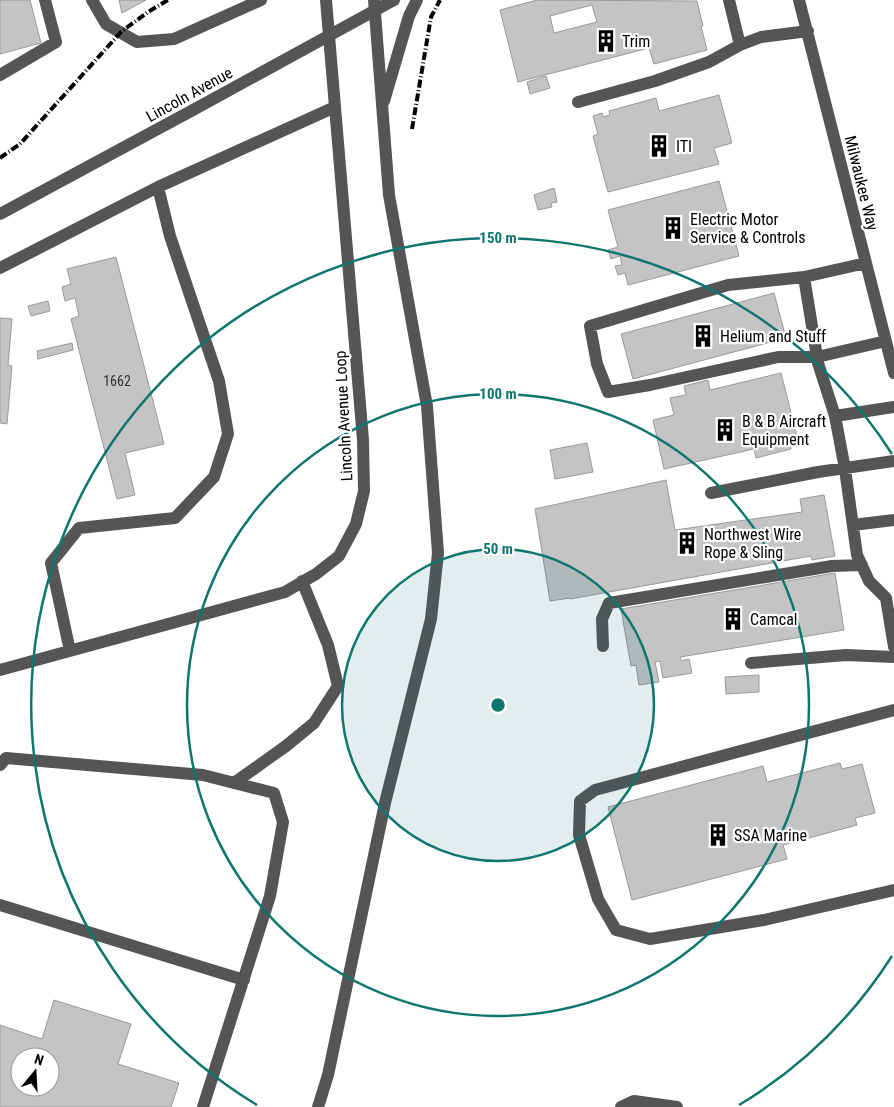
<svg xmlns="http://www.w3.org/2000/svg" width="894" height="1107" viewBox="0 0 894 1107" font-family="'Roboto Condensed',sans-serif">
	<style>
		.building { fill: #c4c4c4; stroke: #999; fill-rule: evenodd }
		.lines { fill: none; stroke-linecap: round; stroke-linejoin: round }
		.minor { stroke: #555; stroke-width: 12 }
		.rail { stroke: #000; stroke-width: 4; stroke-dasharray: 8 2.5 1 2.5; stroke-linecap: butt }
		.minor-bridge { stroke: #555; stroke-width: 12 }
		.ring { fill: none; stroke: #0f766e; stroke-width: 2.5 }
		.labels { text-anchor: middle; stroke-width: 4.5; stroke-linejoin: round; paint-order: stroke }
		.number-label { font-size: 14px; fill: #313131 }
		.poi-label { font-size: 16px; fill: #000; stroke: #fff; text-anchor: start }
		.street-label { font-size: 16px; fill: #000; stroke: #fff }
		.centre { fill: #0f766e; stroke: #fff; stroke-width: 2.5 }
		.ring-label { font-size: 15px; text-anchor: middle; font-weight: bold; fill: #0f766e; stroke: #fff; stroke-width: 4.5; stroke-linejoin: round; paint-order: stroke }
	</style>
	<rect width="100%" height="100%" fill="#fff"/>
	<path class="building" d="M0,0H30L41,43L0,54Z
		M119,0H146L122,13Z
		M537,0L697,1L703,26H701L707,50L654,64L649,48L518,82L500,10ZM592,5L597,22L554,33L550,16Z
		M546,76L550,88L530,94L527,82Z
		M719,95L732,143L714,148L719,164L608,192L593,136L598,134L593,116L602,113L603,117L610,115L609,111L656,98L659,111Z
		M719,181L739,256L628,285L625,273L618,275L615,266L622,265L620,256L611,259L608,250L618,247L608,210Z
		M554,188L557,202L551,203L552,207L538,210L534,195Z
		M116,257L164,444L125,453L135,495L117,499L71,319L79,316L75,298L65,301L62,287L71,284L67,269Z
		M774,293L786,338L633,379L621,334Z
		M48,301L50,311L31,316L28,306Z
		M0,318L12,319L8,365L12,366L7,424L0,423Z
		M72,343L73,350L38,359L37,351Z
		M781,373L798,440L789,442L791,449L756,458L754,449L664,469L653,420L674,415L670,398L686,395L684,386L708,380L710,390Z
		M587,443L593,472L555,479L550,450Z
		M666,480L675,530L802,512L800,499L824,495L835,556L812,560L811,556L570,599V598L550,601L535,509Z
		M835,573L844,630L680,657L681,661L689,659L692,673L663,678L660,661L655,662L659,682L639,685L636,665L631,666L621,609Z
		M759,675V692L726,694L725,677Z
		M840,763L842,769L862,764L875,813L855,818L857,825L783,845L787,859L632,900L608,807L763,766L767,782Z
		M54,1000L131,1024L118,1064L179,1083L171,1107H0V1025L42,1039ZM20,1057H50V1087H20Z"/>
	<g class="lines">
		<path class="minor" d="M92,0L106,24L137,42L174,39L261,0
			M729,0L740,45
			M799,0L894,373
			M0,75L56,42L45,0
			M384,101L409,16L417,0
			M578,102L655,81L709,62L740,45L761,37L808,31
			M0,214L193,110
			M866,263L804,277L728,285L590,326L597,364L608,392L650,385L778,357H817L886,341
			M0,268L158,187L335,107
			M804,277L818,363L835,416L845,469L857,555L869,581L886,598L894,647
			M835,416L894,407
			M711,493L818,472L894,461
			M853,525L894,520
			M603,646L602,619L609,603L832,566L862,565
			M70,651L51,563L79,528L175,518L214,477L228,434L219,381L170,236L158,187
			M751,663L846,655L894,657
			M0,670L285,592L316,574L339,556L356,524L364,491L363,440L326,0
			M894,710L595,790L580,801L579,835L598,899L616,930L650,939L764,920L894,890
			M0,765L6,758L203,775L274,793L283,822L270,896L203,1107
			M234,783L286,746L314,723L338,686L328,645L302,581
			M0,905L244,980
			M318,1107L328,1075L385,803L431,619L438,553L427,406L389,195L374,0
			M621,1107L634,1101L677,1107"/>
		<path class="rail" d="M412,129L431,17L440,0
			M0,158L20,144L121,32L148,12L168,0"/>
		<path class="minor-bridge" d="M193,110L394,0"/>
	</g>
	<circle cx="498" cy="705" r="156" fill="#0f766e" fill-opacity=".12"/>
	<g class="ring">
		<circle cx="498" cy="705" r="156"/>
		<circle cx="498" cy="705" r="311"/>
		<path d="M892 956A467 467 0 0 1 739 1105M257 1105A467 467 0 1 1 892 454"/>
	</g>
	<defs>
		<symbol id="building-bare" viewBox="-9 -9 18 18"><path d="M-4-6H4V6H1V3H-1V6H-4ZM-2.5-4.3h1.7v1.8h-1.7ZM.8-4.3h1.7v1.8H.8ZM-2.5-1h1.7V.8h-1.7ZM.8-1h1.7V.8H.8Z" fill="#000" stroke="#fff" stroke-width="2.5" paint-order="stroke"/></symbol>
	</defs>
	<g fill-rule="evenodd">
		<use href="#building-bare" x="590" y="25" width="32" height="32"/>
		<use href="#building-bare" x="643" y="130" width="32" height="32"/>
		<use href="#building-bare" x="657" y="212" width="32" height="32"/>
		<use href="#building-bare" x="687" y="320" width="32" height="32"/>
		<use href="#building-bare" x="709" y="414" width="32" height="32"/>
		<use href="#building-bare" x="671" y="527" width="32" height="32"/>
		<use href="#building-bare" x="717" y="603" width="32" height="32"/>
		<use href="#building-bare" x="702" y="819" width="32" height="32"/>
	</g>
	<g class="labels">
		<g class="number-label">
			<text x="117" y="386">1662</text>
		</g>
		<g class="poi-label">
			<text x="622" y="47">Trim</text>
			<text x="676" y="152">ITI</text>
			<text x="690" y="225">Electric Motor<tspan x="690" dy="18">Service &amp; Controls</tspan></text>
			<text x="720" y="342">Helium and Stuff</text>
			<text x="742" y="427">B &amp; B Aircraft<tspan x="742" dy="18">Equipment</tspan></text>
			<text x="704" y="540">Northwest Wire<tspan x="704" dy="18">Rope &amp; Sling</tspan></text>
			<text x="750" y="625">Camcal</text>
			<text x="734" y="841">SSA Marine</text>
		</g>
		<g class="street-label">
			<text transform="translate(189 94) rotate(-29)" y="6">Lincoln Avenue</text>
			<text transform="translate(862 183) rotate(76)" y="6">Milwaukee Way</text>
			<text transform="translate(343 416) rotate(-93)" y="6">Lincoln Avenue Loop</text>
		</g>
	</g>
	<circle cx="498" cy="705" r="8" class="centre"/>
	<g class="ring-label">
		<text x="498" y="243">150 m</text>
		<text x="498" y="399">100 m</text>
		<text x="498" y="554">50 m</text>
	</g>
	<g transform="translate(35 1072) rotate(18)"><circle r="24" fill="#ffffff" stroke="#999999"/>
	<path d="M0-4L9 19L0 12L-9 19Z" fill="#000000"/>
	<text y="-8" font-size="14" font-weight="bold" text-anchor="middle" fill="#000000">N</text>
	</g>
</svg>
